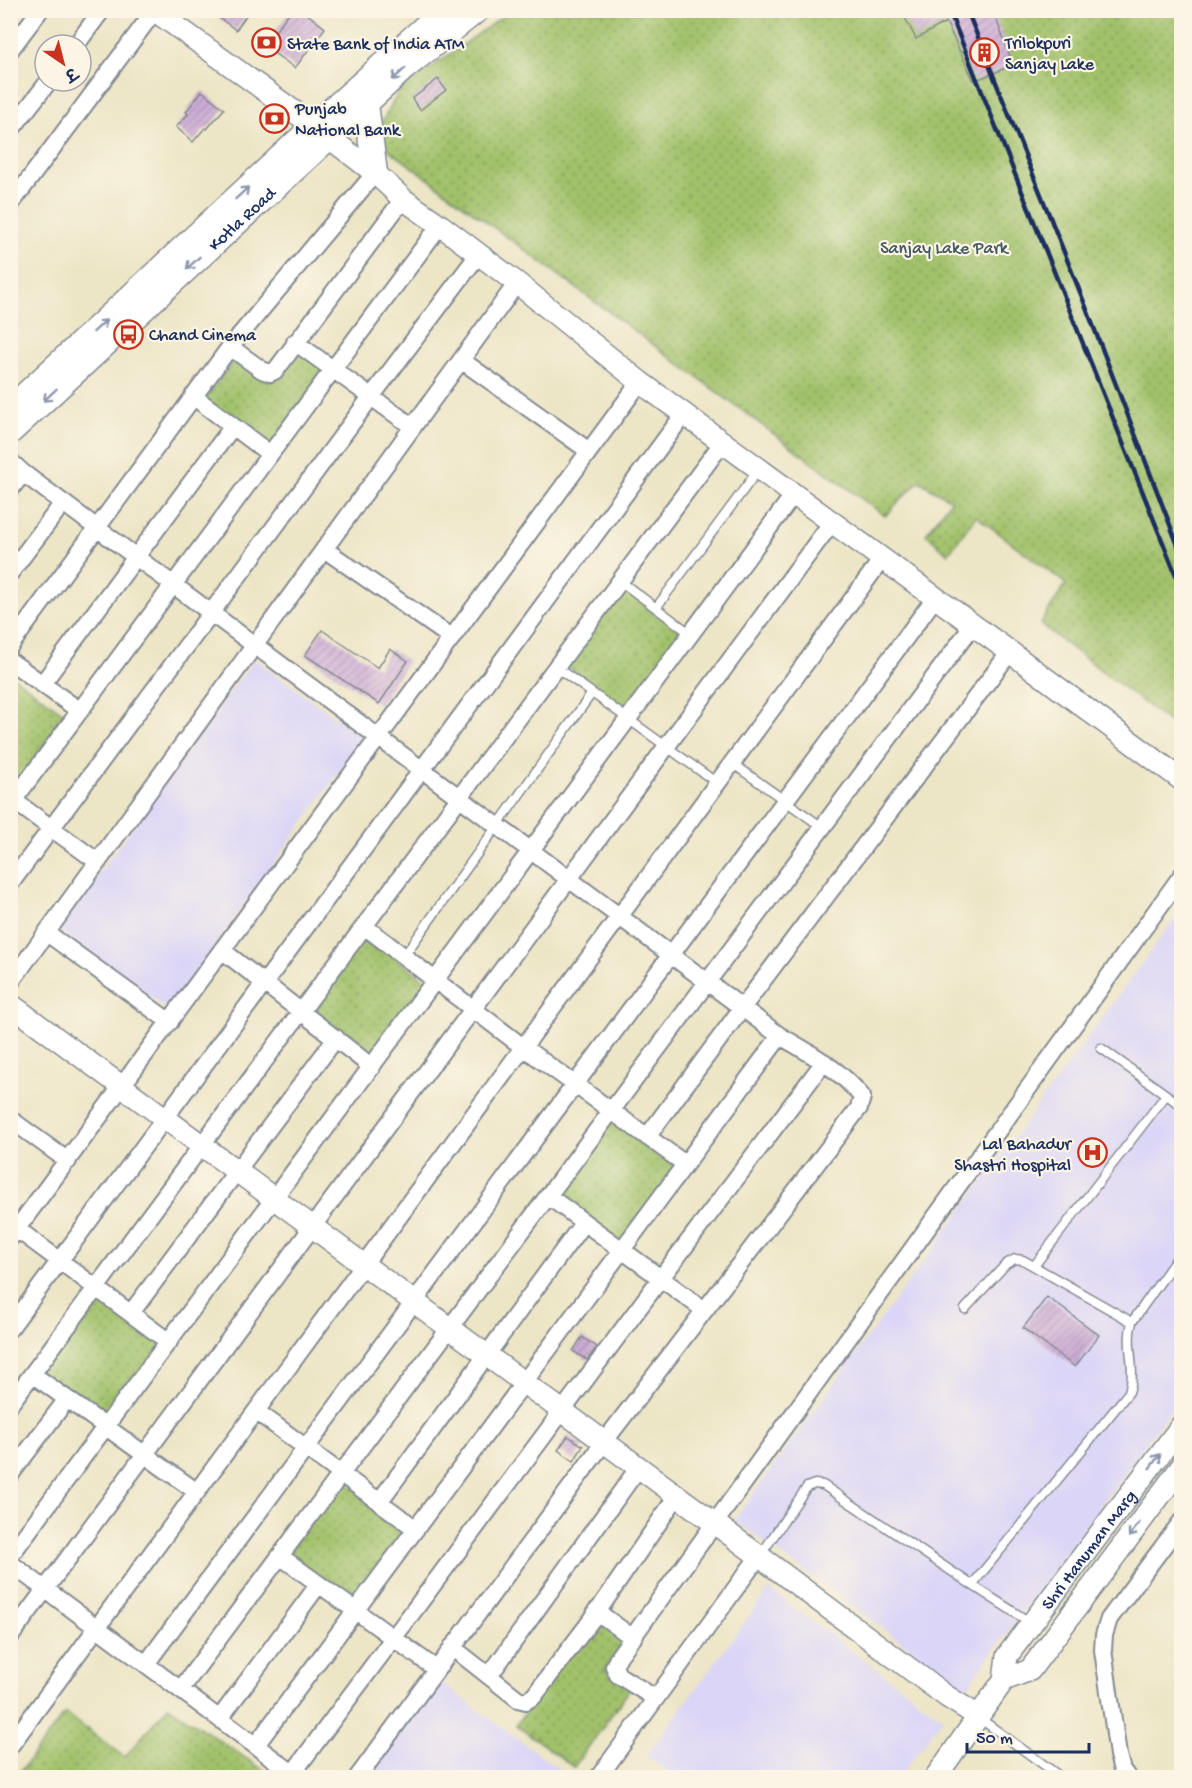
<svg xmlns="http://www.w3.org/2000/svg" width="1192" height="1788" viewBox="0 0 1192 1788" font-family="'Gochi Hand','Playpen Sans Deva',sans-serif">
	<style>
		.built { fill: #dbd6f7 }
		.park { fill: url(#park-dots); stroke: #5e7864; stroke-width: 1.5 }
		.building { fill: url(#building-hatch) }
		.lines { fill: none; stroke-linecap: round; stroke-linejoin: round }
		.service-casing { stroke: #848a92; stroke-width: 11 }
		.minor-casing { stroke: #848a92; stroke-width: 20 }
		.tertiary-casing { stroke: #848a92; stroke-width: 24 }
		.secondary-casing { stroke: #848a92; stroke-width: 27 }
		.service { stroke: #fff; stroke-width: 8 }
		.minor { stroke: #fff; stroke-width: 16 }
		.tertiary { stroke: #fff; stroke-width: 21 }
		.secondary { stroke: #fff; stroke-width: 24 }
		.rail { stroke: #1b2f5e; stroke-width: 4.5 }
		.oneway { stroke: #8d97ae }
		.labels { text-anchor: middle; stroke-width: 4.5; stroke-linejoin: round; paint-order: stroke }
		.poi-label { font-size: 18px; fill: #1b2f5e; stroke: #fcf5e5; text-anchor: start }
		.street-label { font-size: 18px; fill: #1b2f5e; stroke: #fcf5e5 }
		.park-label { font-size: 18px; fill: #435b62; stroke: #fcf5e5 }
	</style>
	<defs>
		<pattern id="park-dots" width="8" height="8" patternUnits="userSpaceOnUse" patternTransform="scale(1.5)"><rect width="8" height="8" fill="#a1c16a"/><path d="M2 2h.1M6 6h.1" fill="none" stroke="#829d5a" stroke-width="1.8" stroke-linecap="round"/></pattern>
		<pattern id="building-hatch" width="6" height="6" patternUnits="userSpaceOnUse" patternTransform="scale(1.5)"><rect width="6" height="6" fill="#ceadd6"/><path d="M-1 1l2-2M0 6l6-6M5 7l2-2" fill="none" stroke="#a68db1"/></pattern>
	</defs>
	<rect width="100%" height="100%" fill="#fcf5e5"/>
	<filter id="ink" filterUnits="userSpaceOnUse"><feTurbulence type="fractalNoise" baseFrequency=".0167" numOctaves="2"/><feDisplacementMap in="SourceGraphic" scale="12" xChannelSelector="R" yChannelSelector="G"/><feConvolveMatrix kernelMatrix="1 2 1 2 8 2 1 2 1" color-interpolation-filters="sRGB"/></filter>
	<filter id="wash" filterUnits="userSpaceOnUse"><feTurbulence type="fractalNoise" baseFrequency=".008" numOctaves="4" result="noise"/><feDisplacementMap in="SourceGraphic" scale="24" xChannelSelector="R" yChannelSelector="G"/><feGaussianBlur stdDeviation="1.35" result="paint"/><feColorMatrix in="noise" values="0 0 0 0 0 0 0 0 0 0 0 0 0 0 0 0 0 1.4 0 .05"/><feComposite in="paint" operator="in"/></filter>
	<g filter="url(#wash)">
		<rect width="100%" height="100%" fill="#ece5c6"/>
		<path class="built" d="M254,659L364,738L168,1010L58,930Z
			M1181,910V1396L966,1689L734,1520Z
			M769,1589L943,1718L899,1777H675L646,1756Z
			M437,1680L570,1777L365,1778Z"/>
		<path class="park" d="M510,11H1181V731L1040,624L1066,584L976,516L948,554L926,534L951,500L919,481L885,516L373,138L399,91Z
			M296,348L326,371L269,448L204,400L237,356L271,381Z
			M620,586L687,636L631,713L562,663Z
			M10,674L69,717L10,792Z
			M365,936L430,983L372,1060L308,1012Z
			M612,1116L680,1167L623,1243L554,1194Z
			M96,1294L163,1344L107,1421L38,1371Z
			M342,1479L409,1529L353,1604L286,1555Z
			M593,1618L625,1640L605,1669L631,1688L574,1767L516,1725Z
			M168,1706L274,1777H16L65,1713L125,1757Z"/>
		<g id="blocks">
			<path class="building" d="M208,10H250L236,30Z
				M291,10H302L325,28L295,68L264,46Z
				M901,10H993L1013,65L974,81L946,22L916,39Z
				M438,79L446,90L420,110L412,99Z
				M202,91L224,109L207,129L205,128L193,142L176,127L188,114L186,112Z
				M322,630L378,668L390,649L408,661L379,704L305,655Z
				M1047,1297L1099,1335L1075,1367L1023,1328Z
				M582,1337L597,1347L587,1360L573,1351Z
				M568,1436L583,1446L574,1461L558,1450Z"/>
		</g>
	</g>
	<g filter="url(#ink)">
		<use href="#blocks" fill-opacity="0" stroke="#848a92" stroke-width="1.5"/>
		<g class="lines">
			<defs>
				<path id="service" d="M620,581L691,634
					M656,608L759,469
					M556,667L717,783
					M732,763L822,827
					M404,956L592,693
					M1101,1048L1182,1106
					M1034,1266L1166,1095
					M965,1309L1006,1264L1015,1259L1023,1260L1132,1322
					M760,1556L807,1487L815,1484L823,1485L972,1585
					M1031,1623L972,1585L1129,1392C1137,1368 1125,1345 1132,1322L1182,1251
					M978,1717L1062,1778"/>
				<path id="minor" d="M76,45L102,10
					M10,50L40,10
					M10,131L49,81
					M10,205L155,10
					M295,342L413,427
					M230,347L262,370L270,373L276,370L403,199
					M461,360L589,451
					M193,396L270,454
					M10,461L23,473L97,528L780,1036C810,1053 841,1070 862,1097L859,1108L604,1442L357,1778
					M10,490L23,473
					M324,549L452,638
					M10,573L63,503
					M10,646L230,347L375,173
					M10,661L80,711
					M42,684L233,426
					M10,798L98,862
					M10,805L440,225
					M10,884L371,397L478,255
					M364,926L523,1047L685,1164
					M47,933L170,1022
					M223,951L372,1067
					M10,983L517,283
					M10,1119L68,1161
					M647,1137L742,1008L1010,652
					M548,1196L703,1309
					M17,1229L169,1342
					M10,1238L640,382
					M131,1313L336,1038
					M10,1328L684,414
					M32,1374L197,1492
					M10,1404L723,442
					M256,1411L416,1529
					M10,1475L67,1399
					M379,1502L584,1222
					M10,1556L794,494
					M280,1556L436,1669
					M10,1563L299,1778
					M596,1611L633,1638
					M10,1637L832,522
					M452,1647L518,1699L526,1701L534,1696L593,1618L677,1496
					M146,1664L935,598
					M489,1676L639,1467
					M181,1689L973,625
					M655,1698L618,1675L614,1666L619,1656L1182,875
					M220,1718L319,1584
					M256,1745L780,1036
					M10,1746L882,559
					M293,1773L661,1278L824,1062
					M598,1778L759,1556
					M1128,1778L1122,1770L1118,1755L1103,1650L1104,1635L1109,1619L1182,1521"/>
				<g id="tertiary">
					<path d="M154,10L314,126L375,173L403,199L440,225L517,283L640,382L1010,652L1182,780"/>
					<path d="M10,1004L759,1556L946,1696L978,1716"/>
					<path d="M1004,1680L1030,1670L1182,1466"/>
					<path id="s1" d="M935,1778L1004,1680L1007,1656L1182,1425"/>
				</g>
				<g id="secondary">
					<path d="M366,104L375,173"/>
					<path d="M10,409L314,126L444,10"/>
					<path id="s2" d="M10,432L404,68L477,10"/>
				</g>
			</defs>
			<use href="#service" class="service-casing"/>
			<use href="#minor" class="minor-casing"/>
			<use href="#tertiary" class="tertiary-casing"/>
			<use href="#secondary" class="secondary-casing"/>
			<use href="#service" class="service"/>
			<use href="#minor" class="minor"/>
			<use href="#tertiary" class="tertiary"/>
			<use href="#secondary" class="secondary"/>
			<path class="rail" d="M949,10L1182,590
				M967,10L1086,307L1182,556"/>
		</g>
		<defs><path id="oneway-shaft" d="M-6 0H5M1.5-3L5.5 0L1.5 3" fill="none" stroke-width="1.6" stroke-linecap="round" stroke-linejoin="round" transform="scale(1.5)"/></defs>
		<g class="oneway">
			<use href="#oneway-shaft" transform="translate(399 74) rotate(138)"/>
			<use href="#oneway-shaft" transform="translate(242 193) rotate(-43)"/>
			<use href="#oneway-shaft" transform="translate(193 263) rotate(137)"/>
			<use href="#oneway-shaft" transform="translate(100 326) rotate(-43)"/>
			<use href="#oneway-shaft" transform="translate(50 395) rotate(137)"/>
			<use href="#oneway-shaft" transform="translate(1155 1461) rotate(-53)"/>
			<use href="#oneway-shaft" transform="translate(1134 1530) rotate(127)"/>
		</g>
	</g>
	<defs>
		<symbol id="bank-ring" viewBox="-11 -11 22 22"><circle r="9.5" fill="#fcf5e5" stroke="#c8321e" stroke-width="1.5"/><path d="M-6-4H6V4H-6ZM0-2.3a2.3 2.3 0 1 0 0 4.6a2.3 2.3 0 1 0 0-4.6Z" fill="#c8321e"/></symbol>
		<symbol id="building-ring" viewBox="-11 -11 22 22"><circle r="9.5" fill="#fcf5e5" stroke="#c8321e" stroke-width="1.5"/><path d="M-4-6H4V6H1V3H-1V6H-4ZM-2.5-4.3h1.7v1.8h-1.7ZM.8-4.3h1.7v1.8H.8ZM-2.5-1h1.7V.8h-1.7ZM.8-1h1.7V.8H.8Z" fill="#c8321e"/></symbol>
		<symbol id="bus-ring" viewBox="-11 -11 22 22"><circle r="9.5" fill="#fcf5e5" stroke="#c8321e" stroke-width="1.5"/><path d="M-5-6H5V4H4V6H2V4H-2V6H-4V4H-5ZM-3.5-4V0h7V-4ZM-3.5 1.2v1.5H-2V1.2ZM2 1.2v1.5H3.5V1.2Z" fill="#c8321e"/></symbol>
		<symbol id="hospital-ring" viewBox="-11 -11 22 22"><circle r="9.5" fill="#fcf5e5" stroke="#c8321e" stroke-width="1.5"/><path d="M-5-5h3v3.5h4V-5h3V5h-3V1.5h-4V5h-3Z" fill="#c8321e"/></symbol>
	</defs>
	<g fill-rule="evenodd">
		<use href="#bank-ring" x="250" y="26" width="33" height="33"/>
		<use href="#building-ring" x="968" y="36" width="33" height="33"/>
		<use href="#bank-ring" x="258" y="102" width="33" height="33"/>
		<use href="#bus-ring" x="112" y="318" width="33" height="33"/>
		<use href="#hospital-ring" x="1076" y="1136" width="33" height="33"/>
	</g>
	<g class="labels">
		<g class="poi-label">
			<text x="1005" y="48">Trilokpuri<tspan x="1005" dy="21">Sanjay Lake</tspan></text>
			<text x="287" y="49">State Bank of India ATM</text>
			<text x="295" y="114">Punjab<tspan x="295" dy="21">National Bank</tspan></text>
			<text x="149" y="340">Chand Cinema</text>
			<text x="1071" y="1149" text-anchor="end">Lal Bahadur<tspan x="1071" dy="21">Shastri Hospital</tspan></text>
		</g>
		<g class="street-label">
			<text dy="6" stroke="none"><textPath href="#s2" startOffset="315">Kotla Road</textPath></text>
			<text dy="6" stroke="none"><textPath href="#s1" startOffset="278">Shri Hanuman Marg</textPath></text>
		</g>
		<g class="park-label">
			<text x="944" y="253">Sanjay Lake Park</text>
		</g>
	</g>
	<rect width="1192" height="1788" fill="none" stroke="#fcf5e5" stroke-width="36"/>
	<g transform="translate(63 63) rotate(145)"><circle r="28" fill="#fcf5e5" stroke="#a2a6af" stroke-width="1.5"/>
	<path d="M0-4.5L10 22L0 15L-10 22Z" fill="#c8321e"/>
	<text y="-9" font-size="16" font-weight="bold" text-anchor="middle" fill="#1b2f5e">उ</text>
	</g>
	<path d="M967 1743v9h122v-9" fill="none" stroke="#1b2f5e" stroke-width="3"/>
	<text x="976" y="1743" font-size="18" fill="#1b2f5e" stroke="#fcf5e5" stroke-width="4.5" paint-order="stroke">50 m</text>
</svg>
